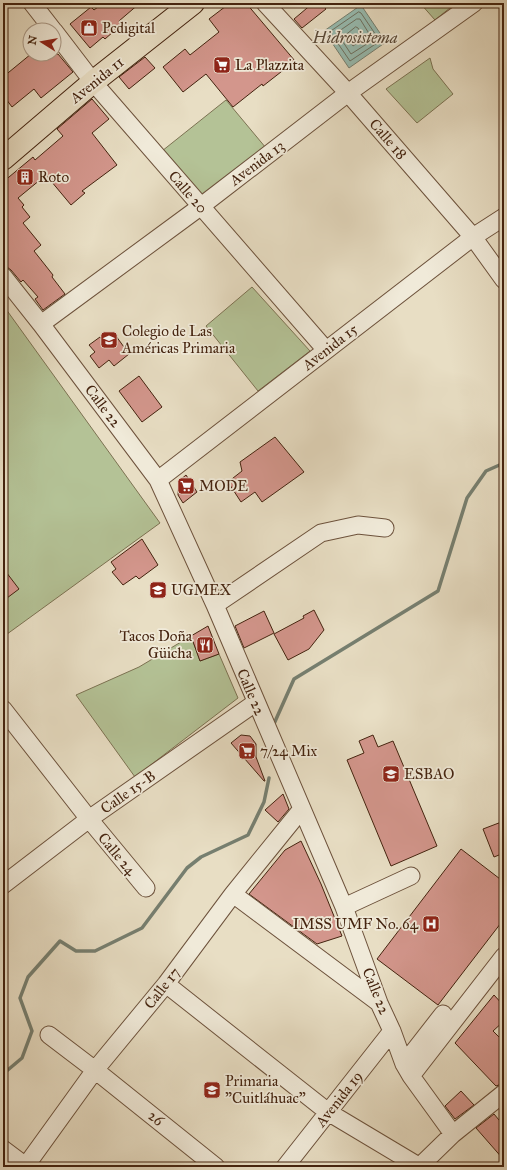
<svg xmlns="http://www.w3.org/2000/svg" width="507" height="1170" viewBox="0 0 507 1170" font-family="'IM FELL Great Primer',serif">
	<style>
		.green { fill: #b4c296; stroke: #7c7252 }
		.water { fill: #97bcb1; stroke: #767f70 }
		.lines { fill: none; stroke-linecap: round; stroke-linejoin: round }
		.shore { stroke: #6e7060; stroke-width: 1 }
		.stream { stroke: #767f70; stroke-width: 3.5 }
		.building { fill: #d3968c; stroke: #44230f }
		.minor-casing { stroke: #6d523c; stroke-width: 19 }
		.major-casing { stroke: #44230f; stroke-width: 24 }
		.minor { stroke: #f0ead9; stroke-width: 17 }
		.major { stroke: #e8dec4; stroke-width: 22 }
		.labels { text-anchor: middle; stroke-width: 3.5; stroke-linejoin: round; paint-order: stroke }
		.poi-label { font-size: 15px; fill: #44230f; stroke: #f0ead9; text-anchor: start }
		.street-label { font-size: 15px; fill: #44230f; stroke: #f0ead9 }
		.water-label { font-size: 16px; font-style: italic; fill: #594938; stroke: #f0ead9 }
	</style>
	<rect width="100%" height="100%" fill="#e8dec4"/>
	<filter id="stains"><feTurbulence type="fractalNoise" baseFrequency=".005" numOctaves="4"/><feColorMatrix values="0 0 0 0 .2 0 0 0 0 .09 0 0 0 0 .02 0 0 0 .5 -.17"/></filter>
	<radialGradient id="worn" r=".72"><stop offset=".6" stop-color="#630" stop-opacity="0"/><stop offset="1" stop-color="#630" stop-opacity=".3"/></radialGradient>
	<path class="green" d="M420,3H456L435,20Z
		M430,58L433,69L453,94L417,123L386,89Z
		M226,100L266,148L200,196L162,151Z
		M252,287L310,351L258,391L206,326Z
		M3,305L160,523L3,637Z
		M191,636L200,661L219,654L238,698L135,777L76,695L139,667Z"/>
	<path class="water" d="M361,5L386,42L349,68L324,31Z"/>
	<g class="lines">
		<path class="shore" d="M359,12L361,13L380,41L350,61L330,32Z
			M357,19H360L373,40L351,54L337,33Z
			M356,27L358,28L364,38L353,46L346,35Z"/>
		<path class="stream" d="M273,726L294,679L438,591L467,498L486,471L504,463
			M3,1074L22,1058L32,1031L20,998L28,977L60,941L76,951H95L142,928L187,868L201,857L248,835L264,802L269,778"/>
	</g>
	<path class="building" d="M103,3H140L119,21L121,25L105,39L103,37L90,48L70,24L91,7L94,10Z
		M230,3H246L295,61L263,86L262,84L233,107L206,74L183,92L163,67L185,49L190,55L219,32L209,19Z
		M313,3H321L326,9L302,28L294,19Z
		M31,54H58L73,72L41,98L34,89L12,107L3,95V77Z
		M145,57L155,68L129,89L119,77Z
		M92,99L109,119L92,133L117,165L82,191L85,193L71,205L46,175L18,198L24,205L22,207L30,217L23,223L41,245L34,251L53,275L52,277L65,294L43,310L35,299L38,297L23,280L21,282L11,270L3,264V182L33,157L35,160L63,136L57,129Z
		M116,336L129,354L114,366L109,360L99,368L90,356L95,352L89,345L100,337L106,345Z
		M139,376L162,407L142,422L119,391Z
		M275,437L304,472L262,502L255,492L241,502L228,482L242,471L240,462Z
		M186,475L197,492L183,503L178,495L179,481Z
		M142,539L158,565L139,579L136,576L123,585L112,572L116,569L111,562Z
		M3,568L19,589L3,601Z
		M314,610L324,630L309,649L288,660L274,634L304,618L303,616Z
		M264,611L274,633L244,648L235,626Z
		M208,626L219,654L200,661L191,636Z
		M241,735L250,736L256,744V757L265,781H264L231,743Z
		M373,735L378,747L393,741L437,846L391,866L347,760L364,753L359,741Z
		M283,794L289,809L278,822L265,810Z
		M504,821V853L494,857L483,829Z
		M301,841L321,884L342,936L317,944L249,894L285,850Z
		M461,849L504,882V919L438,1005L377,959Z
		M494,995L504,1006V1021L493,1031L504,1042V1083L496,1086L455,1043Z
		M461,1091L474,1105L455,1119L445,1106Z
		M494,1114L504,1126V1160L476,1128Z"/>
	<g class="lines">
		<defs>
			<path id="minor" d="M32,3L53,30
				M265,3L348,93L473,237L504,280
				M54,31L93,82L326,350
				M3,276L41,324L158,480L215,605L344,907L379,1003L392,1031L404,1064L411,1076L453,1134
				M41,324L200,207L348,93L474,3
				M158,480L473,237L504,217
				M215,605L321,533L358,525L385,528
				M3,709L89,819L146,888
				M3,885L89,819L255,703
				M233,894L379,1003
				M344,907L411,876
				M166,984L328,1112L420,1167
				M49,1035L95,1070L216,1167
				M404,1064L443,1014
				M411,1076L504,956
				M3,1149L27,1167
				M25,1167L95,1070L166,984L233,894L301,810
				M285,1167L392,1031
				M419,1167L453,1134L504,1093"/>
			<path id="major" d="M3,159L93,82L193,3"/>
		</defs>
		<use href="#minor" class="minor-casing"/>
		<use href="#major" class="major-casing"/>
		<use href="#minor" class="minor"/>
		<use href="#major" class="major"/>
	</g>
	<defs>
		<symbol id="shop-square" viewBox="-11 -11 22 22"><rect x="-9" y="-9" width="18" height="18" rx="4" fill="#8f2418" stroke="#f0ead9"/><path d="M-5-2.5h2.3a2.7 3.5 0 0 1 5.4 0H5L5.5 6h-11ZM-1.5-2.5h3a1.5 2.3 0 0 0-3 0Z" fill="#fff"/></symbol>
		<symbol id="supermarket-square" viewBox="-11 -11 22 22"><rect x="-9" y="-9" width="18" height="18" rx="4" fill="#8f2418" stroke="#f0ead9"/><path d="M-6-5.5h2.5l.6 2H6L4.5 2H-2.5L-4.4-4H-6ZM-1.5 3.2a1.3 1.3 0 1 0 .1 0ZM3 3.2a1.3 1.3 0 1 0 .1 0Z" fill="#fff"/></symbol>
		<symbol id="building-square" viewBox="-11 -11 22 22"><rect x="-9" y="-9" width="18" height="18" rx="4" fill="#8f2418" stroke="#f0ead9"/><path d="M-4-6H4V6H1V3H-1V6H-4ZM-2.5-4.3h1.7v1.8h-1.7ZM.8-4.3h1.7v1.8H.8ZM-2.5-1h1.7V.8h-1.7ZM.8-1h1.7V.8H.8Z" fill="#fff"/></symbol>
		<symbol id="school-square" viewBox="-11 -11 22 22"><rect x="-9" y="-9" width="18" height="18" rx="4" fill="#8f2418" stroke="#f0ead9"/><path d="M0-5L7-2L0 1L-7-2ZM-4 1L0 2.5L4 1V4Q0 6-4 4Z" fill="#fff"/></symbol>
		<symbol id="restaurant-square" viewBox="-11 -11 22 22"><rect x="-9" y="-9" width="18" height="18" rx="4" fill="#8f2418" stroke="#f0ead9"/><path d="M-5-6h1v4h1v-4h1v4h1v-4h1v5L-1.5 .5V6h-2V.5L-5-1ZM5-6V6H3V1.5H1.5Q1.5-4 5-6Z" fill="#fff"/></symbol>
		<symbol id="hospital-square" viewBox="-11 -11 22 22"><rect x="-9" y="-9" width="18" height="18" rx="4" fill="#8f2418" stroke="#f0ead9"/><path d="M-5-5h3v3.5h4V-5h3V5h-3V1.5h-4V5h-3Z" fill="#fff"/></symbol>
	</defs>
	<g fill-rule="evenodd">
		<use href="#shop-square" x="79" y="18" width="20" height="20"/>
		<use href="#supermarket-square" x="212" y="55" width="20" height="20"/>
		<use href="#building-square" x="15" y="167" width="20" height="20"/>
		<use href="#school-square" x="99" y="330" width="20" height="20"/>
		<use href="#supermarket-square" x="176" y="476" width="20" height="20"/>
		<use href="#school-square" x="148" y="580" width="20" height="20"/>
		<use href="#restaurant-square" x="195" y="635" width="20" height="20"/>
		<use href="#supermarket-square" x="237" y="741" width="20" height="20"/>
		<use href="#school-square" x="381" y="764" width="20" height="20"/>
		<use href="#hospital-square" x="421" y="914" width="20" height="20"/>
		<use href="#school-square" x="202" y="1080" width="20" height="20"/>
	</g>
	<g class="labels">
		<g class="poi-label">
			<text x="102" y="33">Pcdigital</text>
			<text x="235" y="70">La Plazzita</text>
			<text x="38" y="182">Roto</text>
			<text x="122" y="336">Colegio de Las<tspan x="122" dy="17">Américas Primaria</tspan></text>
			<text x="199" y="491">MODE</text>
			<text x="171" y="595">UGMEX</text>
			<text x="192" y="641" text-anchor="end">Tacos Doña<tspan x="192" dy="17">Güicha</tspan></text>
			<text x="260" y="756">7/24 Mix</text>
			<text x="404" y="779">ESBAO</text>
			<text x="418" y="929" text-anchor="end">IMSS UMF No. 64</text>
			<text x="225" y="1086">Primaria<tspan x="225" dy="17">"Cuitláhuac"</tspan></text>
		</g>
		<g class="street-label">
			<text transform="translate(97 80) rotate(-39)" y="5">Avenida 11</text>
			<text transform="translate(388 139) rotate(49)" y="5">Calle 18</text>
			<text transform="translate(257 163) rotate(-37)" y="5">Avenida 13</text>
			<text transform="translate(188 192) rotate(49)" y="5">Calle 20</text>
			<text transform="translate(330 347) rotate(-38)" y="5">Avenida 15</text>
			<text transform="translate(103 406) rotate(53)" y="5">Calle 22</text>
			<text transform="translate(251 692) rotate(67)" y="5">Calle 22</text>
			<text transform="translate(128 792) rotate(-35)" y="5">Calle 15-B</text>
			<text transform="translate(117 854) rotate(50)" y="5">Calle 24</text>
			<text transform="translate(162 988) rotate(-52)" y="5">Calle 17</text>
			<text transform="translate(376 991) rotate(68)" y="5">Calle 22</text>
			<text transform="translate(339 1099) rotate(-52)" y="5">Avenida 19</text>
			<text transform="translate(156 1118) rotate(39)" y="5">26</text>
		</g>
		<g class="water-label">
			<text x="355" y="43">Hidrosistema</text>
		</g>
	</g>
	<rect width="507" height="1170" fill="none" stroke="#e8dec4" stroke-width="16"/>
	<rect x="4" y="4" width="499" height="1162" fill="none" stroke="#44230f" stroke-width="2"/>
	<rect x="8" y="8" width="491" height="1154" fill="none" stroke="#44230f"/>
	<g transform="translate(42 42) rotate(281)"><circle r="19" fill="#f0ead9" stroke="#ab9a88"/>
	<path d="M0-3L7 15L0 10L-7 15Z" fill="#8f2418"/>
	<text y="-6" font-size="11" font-weight="bold" text-anchor="middle" fill="#44230f">N</text>
	</g>
	<rect width="100%" height="100%" filter="url(#stains)"/>
	<rect width="100%" height="100%" fill="url(#worn)"/>
</svg>
